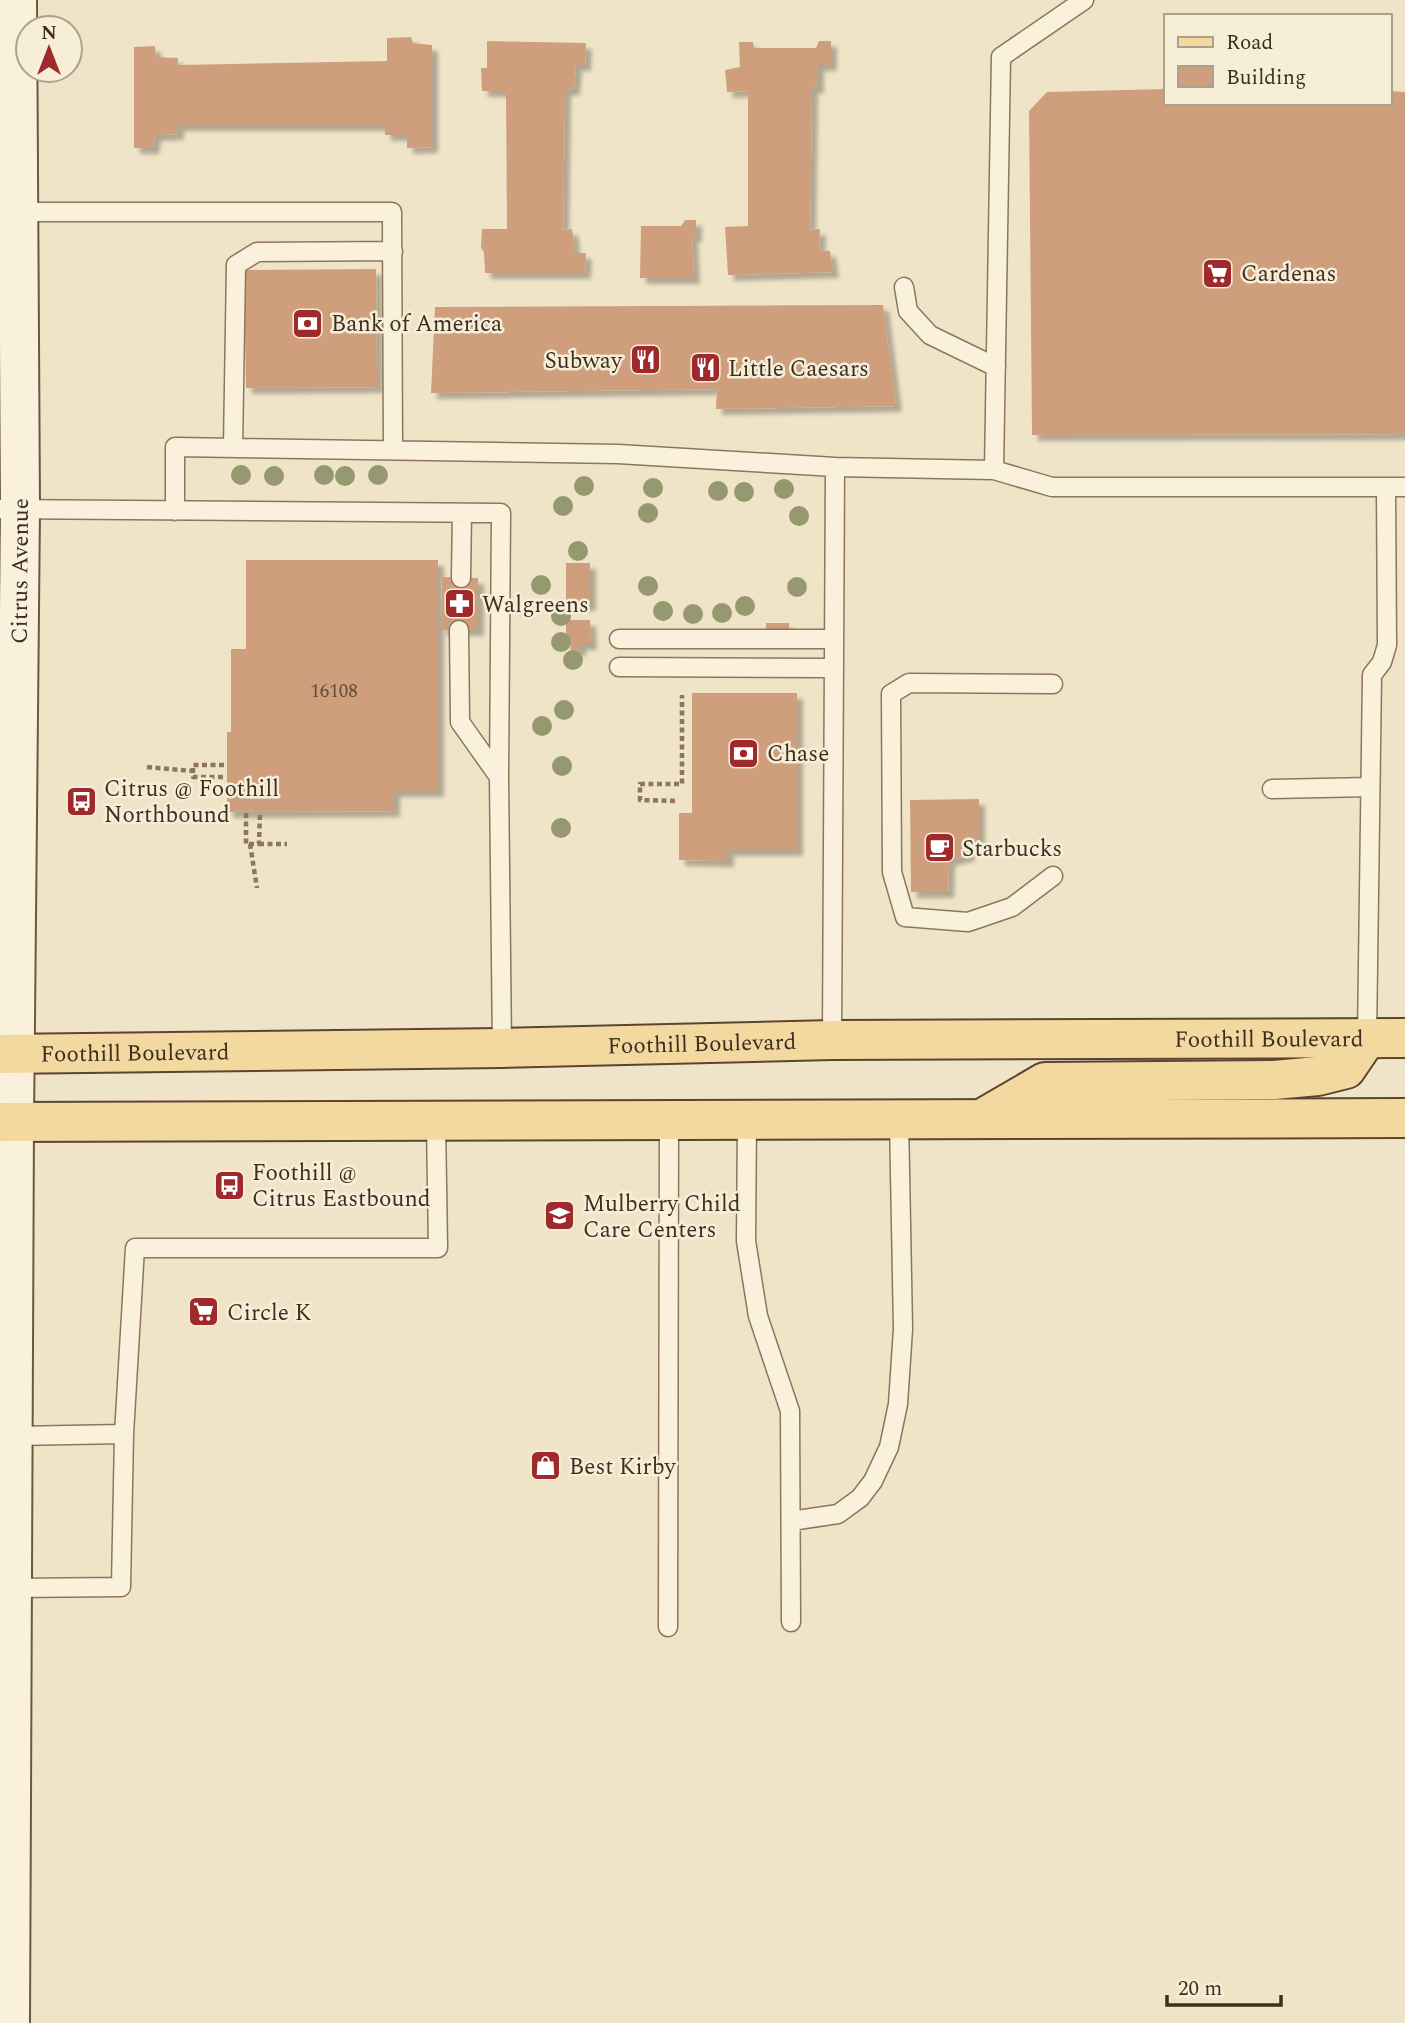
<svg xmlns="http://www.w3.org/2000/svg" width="1405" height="2023" viewBox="0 0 1405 2023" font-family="Spectral,serif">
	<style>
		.building { fill: #cf9f7d; filter: url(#shadow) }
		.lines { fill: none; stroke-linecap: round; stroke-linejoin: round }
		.service-casing { stroke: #8d765c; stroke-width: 21 }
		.secondary-casing { stroke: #6f573f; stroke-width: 42 }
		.primary-casing { stroke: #5b4430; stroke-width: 42 }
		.path { stroke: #8d765c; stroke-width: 4.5; stroke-dasharray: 5 3.5; stroke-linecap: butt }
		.service { stroke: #faf1dc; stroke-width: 18 }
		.secondary { stroke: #faf1dc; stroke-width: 38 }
		.primary { stroke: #f3d9a0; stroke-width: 38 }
		.tree { fill: #96986f }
		.labels { text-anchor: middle; stroke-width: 5; stroke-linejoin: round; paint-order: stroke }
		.number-label { font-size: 19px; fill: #624a37 }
		.poi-label { font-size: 23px; fill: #3d2e20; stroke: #f7eed8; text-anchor: start }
		.street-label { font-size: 23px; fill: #3d2e20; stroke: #f7eed8 }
	</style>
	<defs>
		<filter id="shadow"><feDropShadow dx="6" dy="6" stdDeviation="2" flood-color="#0004"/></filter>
	</defs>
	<rect width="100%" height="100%" fill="#f0e4c8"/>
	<path class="building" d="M411,37L413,43L432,45V147L407,148V135H385V125H178V134L155,135L153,148H134V47L155,46L156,57L178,58V65L387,61V38Z
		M487,41L586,43L585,65H576L574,89L565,90L563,230L572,229L575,253H586L585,273H485L484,252L481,248L482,229H507L506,91H482L481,68H487Z
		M819,41H831V65H818V87L812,88L810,230L820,229L819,250L830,251L833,272L728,275L725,227L748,226V91L727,92L725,70L740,67L739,42H753L754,48H816Z
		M1165,89V103H1389V91L1405,92V434L1032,435L1029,111L1047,92Z
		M685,220H696V236L692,237L694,278H640L641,226H681Z
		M376,269L377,387L246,388L244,270Z
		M883,305L896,406L716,409L717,389L431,393L435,307Z
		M246,560H438V791H394V811L227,812V732H231V649H246Z
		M566,563H590V605L566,604Z
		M442,577L478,578V630H441Z
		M566,620H590L591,644H580V650H571V645H566Z
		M766,623H789V635H766Z
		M692,693H797V850H728V861L679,860V813H692Z
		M979,799V838L968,840L969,855L949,860L948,892H911L910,800Z"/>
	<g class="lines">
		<defs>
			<path id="service" d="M14,212H392L393,449
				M904,287L908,311L930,335L996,367
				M233,447L236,265L257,252L393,251
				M835,467L994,470L1001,57L1084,0
				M994,470L1052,487H1405
				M0,509L501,513L499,777L502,1048
				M175,511V447L618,454L835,467L832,1040
				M461,578L462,513
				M459,630L460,722L499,777
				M619,639H833
				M619,667L833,668
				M1053,684L909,683L891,694L892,872L905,917L968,922L1012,907L1053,876
				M1272,789L1370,787
				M1367,1038L1372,675L1382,662L1387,645L1386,487
				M747,1120L746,1241L758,1316L790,1411L791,1622
				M124,1434L135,1248H438L436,1122
				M791,1521L838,1514L860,1498L873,1481L889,1447L898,1404L903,1329L899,1119
				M13,1588L121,1587L124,1434L14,1436
				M668,1627L669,1120"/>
			<g id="secondary">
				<path id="s1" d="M10,2023L14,1122L20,509L17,0"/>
			</g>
			<g id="primary">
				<path id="s2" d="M0,1054L502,1048L832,1040L1405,1038"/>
				<path d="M985,1117L1045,1082L1274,1080L1318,1076L1346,1069L1367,1038"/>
				<path d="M0,1122L1405,1118"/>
			</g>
		</defs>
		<use href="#service" class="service-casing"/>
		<use href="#secondary" class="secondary-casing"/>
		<use href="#primary" class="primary-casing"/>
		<path class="path" d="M224,765H193V777H224
			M147,767L193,771
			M675,801L640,800V784H682V695
			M246,813V844H259L260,813
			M250,844L257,888
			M259,844H287"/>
		<use href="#service" class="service"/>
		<use href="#secondary" class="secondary"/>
		<use href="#primary" class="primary"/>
	</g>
	<g class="tree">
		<circle cx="241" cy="475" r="10"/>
		<circle cx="324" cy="475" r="10"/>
		<circle cx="378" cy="475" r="10"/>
		<circle cx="274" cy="476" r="10"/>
		<circle cx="345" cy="476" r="10"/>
		<circle cx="584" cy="486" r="10"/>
		<circle cx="653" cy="488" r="10"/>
		<circle cx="784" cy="489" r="10"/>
		<circle cx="718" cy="491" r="10"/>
		<circle cx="744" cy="492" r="10"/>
		<circle cx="563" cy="506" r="10"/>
		<circle cx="648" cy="513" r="10"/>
		<circle cx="799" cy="516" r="10"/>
		<circle cx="578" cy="551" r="10"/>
		<circle cx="541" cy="585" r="10"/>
		<circle cx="648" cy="586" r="10"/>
		<circle cx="797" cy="587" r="10"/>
		<circle cx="745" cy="606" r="10"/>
		<circle cx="663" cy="611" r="10"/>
		<circle cx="722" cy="613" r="10"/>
		<circle cx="693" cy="614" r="10"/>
		<circle cx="561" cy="616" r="10"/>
		<circle cx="561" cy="642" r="10"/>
		<circle cx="573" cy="660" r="10"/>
		<circle cx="564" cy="710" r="10"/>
		<circle cx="542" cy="726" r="10"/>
		<circle cx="562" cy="766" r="10"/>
		<circle cx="561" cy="828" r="10"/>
	</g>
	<defs>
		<symbol id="supermarket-square" viewBox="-11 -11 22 22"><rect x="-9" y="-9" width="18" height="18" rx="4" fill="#9e2a2b" stroke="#f7eed8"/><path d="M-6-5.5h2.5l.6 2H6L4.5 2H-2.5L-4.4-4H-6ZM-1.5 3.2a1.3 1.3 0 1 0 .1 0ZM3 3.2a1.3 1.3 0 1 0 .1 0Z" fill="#fff"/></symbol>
		<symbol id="bank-square" viewBox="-11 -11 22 22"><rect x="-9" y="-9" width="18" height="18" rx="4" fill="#9e2a2b" stroke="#f7eed8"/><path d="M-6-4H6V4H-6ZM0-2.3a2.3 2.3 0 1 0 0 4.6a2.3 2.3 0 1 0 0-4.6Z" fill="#fff"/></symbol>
		<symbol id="restaurant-square" viewBox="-11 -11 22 22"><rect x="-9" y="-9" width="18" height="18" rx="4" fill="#9e2a2b" stroke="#f7eed8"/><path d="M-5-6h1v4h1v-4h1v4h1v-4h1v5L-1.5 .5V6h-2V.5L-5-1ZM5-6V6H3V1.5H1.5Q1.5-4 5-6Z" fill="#fff"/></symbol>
		<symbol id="pharmacy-square" viewBox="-11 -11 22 22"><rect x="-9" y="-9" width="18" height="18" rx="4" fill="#9e2a2b" stroke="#f7eed8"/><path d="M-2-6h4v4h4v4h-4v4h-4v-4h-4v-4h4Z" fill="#fff"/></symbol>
		<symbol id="bus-square" viewBox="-11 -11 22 22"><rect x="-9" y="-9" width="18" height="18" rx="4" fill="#9e2a2b" stroke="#f7eed8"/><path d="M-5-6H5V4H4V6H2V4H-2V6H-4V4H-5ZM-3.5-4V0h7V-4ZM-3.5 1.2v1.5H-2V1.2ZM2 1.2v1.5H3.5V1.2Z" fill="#fff"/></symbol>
		<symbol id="cafe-square" viewBox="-11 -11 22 22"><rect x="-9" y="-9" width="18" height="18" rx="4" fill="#9e2a2b" stroke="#f7eed8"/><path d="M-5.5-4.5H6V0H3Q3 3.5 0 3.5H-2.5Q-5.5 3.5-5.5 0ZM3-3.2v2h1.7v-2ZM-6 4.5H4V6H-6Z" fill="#fff"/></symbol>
		<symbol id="school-square" viewBox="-11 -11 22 22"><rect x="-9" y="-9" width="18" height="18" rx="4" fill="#9e2a2b" stroke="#f7eed8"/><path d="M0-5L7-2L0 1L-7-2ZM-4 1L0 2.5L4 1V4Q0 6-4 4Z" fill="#fff"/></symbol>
		<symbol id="shop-square" viewBox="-11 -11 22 22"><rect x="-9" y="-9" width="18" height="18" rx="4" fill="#9e2a2b" stroke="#f7eed8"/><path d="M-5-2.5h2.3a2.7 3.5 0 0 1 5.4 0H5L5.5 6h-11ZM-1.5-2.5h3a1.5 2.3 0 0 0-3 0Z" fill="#fff"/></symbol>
	</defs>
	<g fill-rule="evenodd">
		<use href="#supermarket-square" x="1200" y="256" width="35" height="35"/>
		<use href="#bank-square" x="290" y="306" width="35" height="35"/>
		<use href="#restaurant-square" x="628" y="342" width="35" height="35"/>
		<use href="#restaurant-square" x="688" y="350" width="35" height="35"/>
		<use href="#pharmacy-square" x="442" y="586" width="35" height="35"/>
		<use href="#bank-square" x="726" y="736" width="35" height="35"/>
		<use href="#bus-square" x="64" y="784" width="35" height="35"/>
		<use href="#cafe-square" x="922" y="830" width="35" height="35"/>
		<use href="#bus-square" x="212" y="1168" width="35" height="35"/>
		<use href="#school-square" x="542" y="1198" width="35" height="35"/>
		<use href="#supermarket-square" x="186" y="1294" width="35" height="35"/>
		<use href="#shop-square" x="528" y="1448" width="35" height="35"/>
	</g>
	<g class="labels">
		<g class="number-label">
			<text x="334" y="697">16108</text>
		</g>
		<g class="poi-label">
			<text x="1241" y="281">Cardenas</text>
			<text x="331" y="331">Bank of America</text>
			<text x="622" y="368" text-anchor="end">Subway</text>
			<text x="728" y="376">Little Caesars</text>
			<text x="482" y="612">Walgreens</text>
			<text x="767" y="761">Chase</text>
			<text x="104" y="796">Citrus @ Foothill<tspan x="104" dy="26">Northbound</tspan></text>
			<text x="962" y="856">Starbucks</text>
			<text x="252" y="1180">Foothill @<tspan x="252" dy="26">Citrus Eastbound</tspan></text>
			<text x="583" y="1211">Mulberry Child<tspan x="583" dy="26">Care Centers</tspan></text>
			<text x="227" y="1320">Circle K</text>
			<text x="569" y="1474">Best Kirby</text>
		</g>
		<g class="street-label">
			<text dy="8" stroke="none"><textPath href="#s1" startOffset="1452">Citrus Avenue</textPath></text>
			<text dy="8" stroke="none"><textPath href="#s2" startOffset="1269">Foothill Boulevard</textPath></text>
			<text dy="8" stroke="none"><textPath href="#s2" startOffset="702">Foothill Boulevard</textPath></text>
			<text dy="8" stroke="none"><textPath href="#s2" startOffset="135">Foothill Boulevard</textPath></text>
		</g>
	</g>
	<rect x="1164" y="14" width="228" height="91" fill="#f7eed8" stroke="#ada18e" stroke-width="2"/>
	<rect x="1178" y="37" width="35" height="10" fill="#f3d9a0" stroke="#ada18e" stroke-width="2"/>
	<text x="1226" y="49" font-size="21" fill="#3d2e20">Road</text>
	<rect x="1178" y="66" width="35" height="21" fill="#cf9f7d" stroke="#ada18e" stroke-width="2"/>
	<text x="1226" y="84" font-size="21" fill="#3d2e20">Building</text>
	<g transform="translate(49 49)"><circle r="33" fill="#f7eed8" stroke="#ada18e" stroke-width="2"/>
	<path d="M0-5L12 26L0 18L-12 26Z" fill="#9e2a2b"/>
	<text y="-10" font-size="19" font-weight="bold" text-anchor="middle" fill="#3d2e20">N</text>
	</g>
	<path d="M1167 1995v10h114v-10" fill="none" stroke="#3d2e20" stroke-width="3.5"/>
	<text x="1178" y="1995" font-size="21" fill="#3d2e20" stroke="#f7eed8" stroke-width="5" paint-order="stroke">20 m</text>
</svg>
